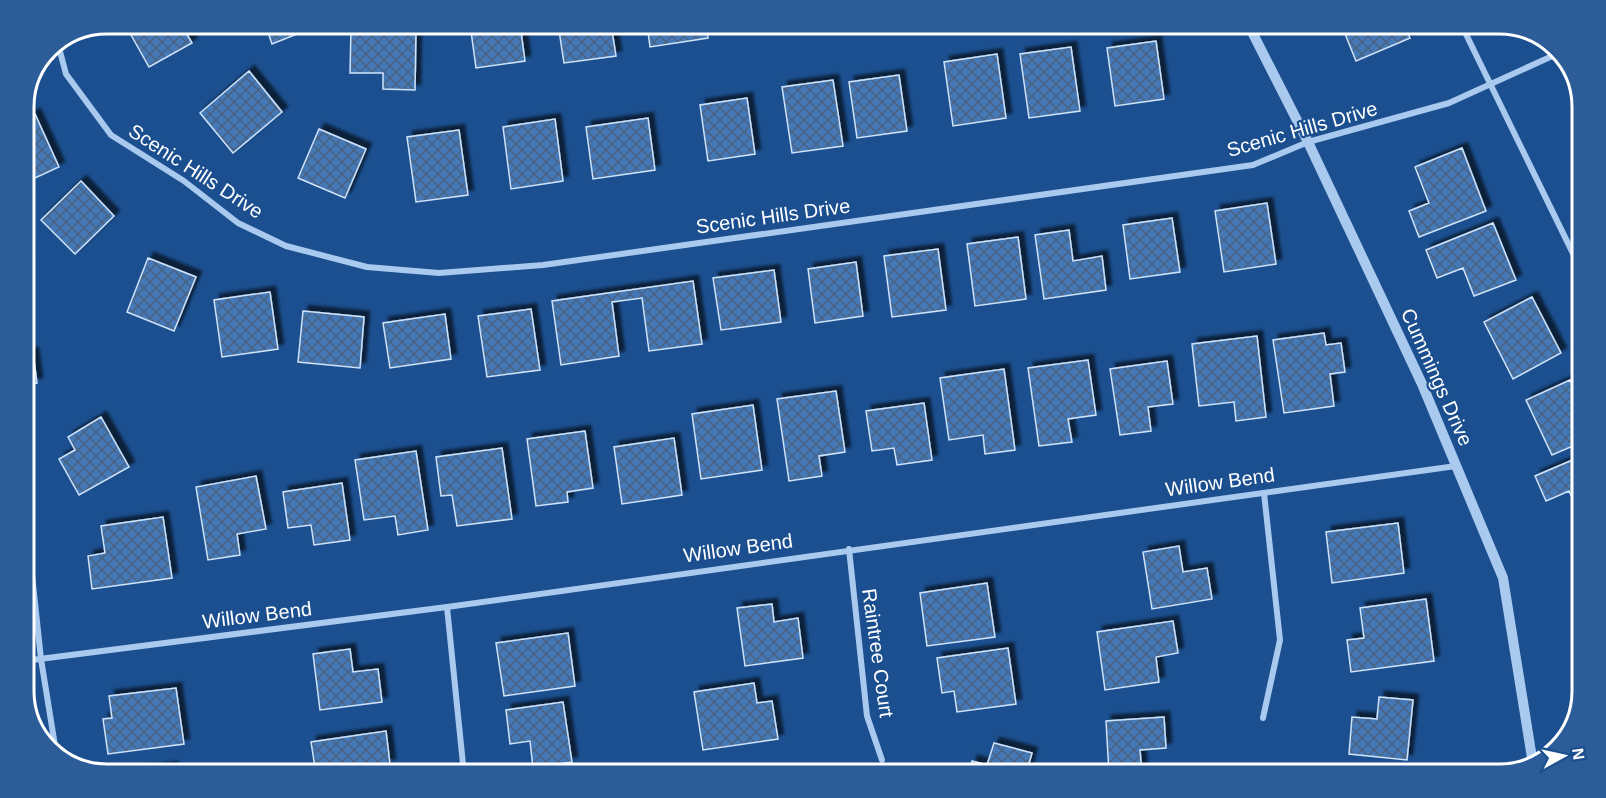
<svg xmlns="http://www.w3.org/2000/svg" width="1606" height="798" viewBox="0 0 1606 798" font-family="Helvetica,sans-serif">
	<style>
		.building { fill: url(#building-cross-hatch); stroke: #cfe3fa; stroke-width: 1.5; filter: url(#shadow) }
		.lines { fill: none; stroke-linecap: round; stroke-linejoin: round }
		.minor { stroke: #a9c9ee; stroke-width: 6 }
		.tertiary { stroke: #a9c9ee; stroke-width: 10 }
		.labels { text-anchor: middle; stroke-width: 4.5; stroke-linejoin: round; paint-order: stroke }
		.street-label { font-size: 20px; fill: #fff; stroke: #1b4f8f }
		.rim { fill: none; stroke: #fff; stroke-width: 3 }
	</style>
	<defs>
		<pattern id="building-cross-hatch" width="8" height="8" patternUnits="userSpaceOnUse" patternTransform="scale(1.5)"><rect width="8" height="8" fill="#4478b7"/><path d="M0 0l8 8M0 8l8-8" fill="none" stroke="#486282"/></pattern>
		<filter id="shadow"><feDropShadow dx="5.5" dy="-5.5" stdDeviation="1.5" flood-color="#0009"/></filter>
	</defs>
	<rect width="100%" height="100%" fill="#1b4f8f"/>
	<path class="building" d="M129,24H181L192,43L149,67L126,26Z
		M265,24H322L272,44Z
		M470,24H520L525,61L476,68Z
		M558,24H611L616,56L564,63Z
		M647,24H706L708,38L650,47Z
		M723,24H768L724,30Z
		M1341,24H1404L1410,38L1356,61Z
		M351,29L416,30L415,90L383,89V73H350Z
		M1156,41L1164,99L1115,106L1107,48Z
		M1071,47L1080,111L1029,118L1020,54Z
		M997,54L1006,118L953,126L944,62Z
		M249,71L282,112L233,153L200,113Z
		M899,75L907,131L857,138L849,82Z
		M833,80L843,146L792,153L782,87Z
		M1577,89L1582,102L1581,131L1570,91Z
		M747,98L755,154L708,161L700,105Z
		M35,114L59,167L24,183V119Z
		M648,118L655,170L593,179L586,127Z
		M555,119L563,181L511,189L503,127Z
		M319,129L366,149L345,198L298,178Z
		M459,130L468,195L416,202L407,137Z
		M1462,148L1486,211L1419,237L1409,211L1429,203L1415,167Z
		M81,181L114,216L75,254L41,220Z
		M1267,203L1276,264L1224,272L1215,211Z
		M1172,218L1180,272L1130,279L1123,225Z
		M1493,223L1516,280L1474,296L1463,268L1437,278L1426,250Z
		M1069,230L1073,261L1102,256L1106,290L1044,299L1035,235Z
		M1018,237L1026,299L975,306L967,244Z
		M938,249L946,310L892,317L884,256Z
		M148,258L196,277L174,331L127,312Z
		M856,262L863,316L815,323L808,269Z
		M774,270L781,322L721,330L713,278Z
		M693,281L702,344L649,351L642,298L612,302L619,356L561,365L552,301Z
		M270,292L278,349L222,357L214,300Z
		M1532,297L1561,353L1513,379L1484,322Z
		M531,309L540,370L487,377L478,316Z
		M303,311L364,317L360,368L298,362Z
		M445,314L451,359L390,368L383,323Z
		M1324,333L1326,345L1341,343L1345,372L1330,374L1334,406L1284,413L1273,340Z
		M1257,336L1266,417L1236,421L1234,402L1199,406L1192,344Z
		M33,353L37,383L24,385V354Z
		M1088,360L1096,415L1068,419L1072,442L1039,446L1028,368Z
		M1167,361L1173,404L1148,407L1151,431L1120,435L1110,369Z
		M1004,369L1015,450L985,454L983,435L949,440L940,378Z
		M1570,380L1582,406V442L1552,455L1526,400Z
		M836,391L845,452L819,456L822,476L789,481L777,399Z
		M924,403L932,460L897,465L894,448L872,451L866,411Z
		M753,405L762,470L701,479L692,414Z
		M101,417L129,467L79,495L59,459L75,450L68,437Z
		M585,431L593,488L567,492L568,502L536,506L527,439Z
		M674,438L682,495L622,504L614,447Z
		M502,448L512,519L457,526L452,495L441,496L436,457Z
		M416,451L428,530L398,535L395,516L364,520L355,460Z
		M1582,456V519L1569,491L1546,501L1535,476Z
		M256,476L266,529L237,534L240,555L208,560L196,487Z
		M342,483L350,540L314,545L311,525L288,528L283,492Z
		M163,517L172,578L92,589L88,556L105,553L101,526Z
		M1398,523L1404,573L1332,583L1326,532Z
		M1179,546L1183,572L1207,568L1212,599L1152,609L1143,552Z
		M987,583L995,637L927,646L920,593Z
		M1426,599L1434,661L1351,672L1347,640L1364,638L1360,608Z
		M772,604L774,622L798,618L803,658L745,666L737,608Z
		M1173,621L1178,653L1156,657L1159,682L1105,690L1097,632Z
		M568,633L575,686L504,696L496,643Z
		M1008,648L1016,704L957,712L954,691L942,693L937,658Z
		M350,649L353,672L378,669L382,702L320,710L313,654Z
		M754,683L757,703L772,701L778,739L703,750L694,692Z
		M176,688L184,744L108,754L103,719L112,718L109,696Z
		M1379,697L1413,700L1407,760L1349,754L1352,717L1377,719Z
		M563,702L572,762L533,768L530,741L510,744L506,710Z
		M1164,717L1166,748L1140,750L1142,774H1109L1106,721Z
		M386,731L390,764L368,767L369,774H316L311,742Z
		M994,743L1032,753L1026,774H969L972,761L987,765Z
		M172,767L173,774H119Z"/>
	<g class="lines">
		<path class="minor" d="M1461,24L1582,272
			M58,44L66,74L111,135L184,181L238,223L286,246L367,267L439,273L543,265L1253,165L1308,142L1449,103L1559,53
			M24,529L28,537L41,659L56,752
			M849,549L867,716L882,760
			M447,607L464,774
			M24,661L447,607L1456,466
			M1263,718L1280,640L1264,493"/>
		<path class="tertiary" d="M1248,24L1308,142L1422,384L1503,578L1533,764"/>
	</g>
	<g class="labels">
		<g class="street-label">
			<text transform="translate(1302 129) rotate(-16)" y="7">Scenic Hills Drive</text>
			<text transform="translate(196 171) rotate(33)" y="7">Scenic Hills Drive</text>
			<text transform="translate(773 216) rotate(-8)" y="7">Scenic Hills Drive</text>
			<text transform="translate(1437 377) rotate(66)" y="7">Cummings Drive</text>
			<text transform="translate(1220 482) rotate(-8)" y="7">Willow Bend</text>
			<text transform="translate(738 548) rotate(-8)" y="7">Willow Bend</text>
			<text transform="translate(257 615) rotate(-7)" y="7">Willow Bend</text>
			<text transform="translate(878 653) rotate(82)" y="7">Raintree Court</text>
		</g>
	</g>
	<path d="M0 0H1606V798H0ZM107 34H1499A73 73 0 0 1 1572 107V691A73 73 0 0 1 1499 764H107A73 73 0 0 1 34 691V107A73 73 0 0 1 107 34Z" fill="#2d5d98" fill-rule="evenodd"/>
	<path class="rim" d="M107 34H1499A73 73 0 0 1 1572 107V691A73 73 0 0 1 1499 764H107A73 73 0 0 1 34 691V107A73 73 0 0 1 107 34Z"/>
	<g transform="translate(1564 756) rotate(82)" stroke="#1b4f8f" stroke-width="4.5" paint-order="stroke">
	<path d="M0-4.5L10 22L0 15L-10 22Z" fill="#ffffff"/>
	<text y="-9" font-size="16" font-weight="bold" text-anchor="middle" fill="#ffffff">N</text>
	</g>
</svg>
